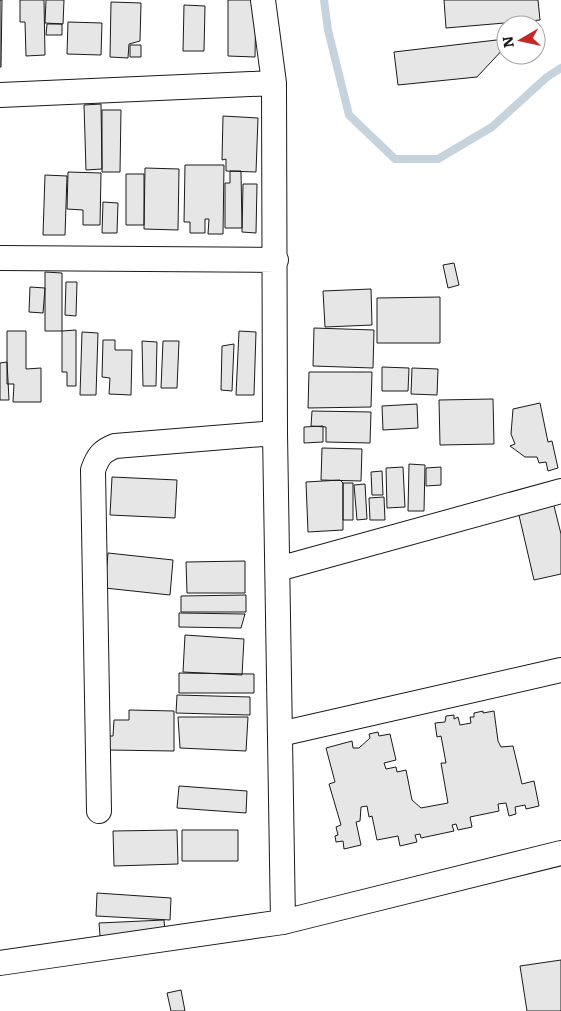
<svg xmlns="http://www.w3.org/2000/svg" width="561" height="1011" viewBox="0 0 561 1011" font-family="Literata,serif">
	<style>
		.lines { fill: none; stroke-linecap: round; stroke-linejoin: round }
		.stream { stroke: #c6d2dc; stroke-width: 8 }
		.building { fill: #e6e6e6; stroke: #1a1a1a }
		.minor-casing { stroke: #1a1a1a; stroke-width: 26 }
		.minor { stroke: #fff; stroke-width: 24 }
	</style>
	<rect width="100%" height="100%" fill="#fff"/>
	<g class="lines">
		<path class="stream" d="M324,0L328,30L349,115L395,159H438L492,127L547,77L561,68"/>
	</g>
	<path class="building" d="M0,0H2L1,67H0Z
		M20,0H44L45,55L26,56L25,22H20Z
		M46,0H64L63,24L45,23Z
		M228,0H256L255,57L228,56Z
		M444,0H538L540,20L446,28Z
		M111,2L141,3L140,41L129,44L128,58L110,57Z
		M184,5L205,6L204,51H183Z
		M68,22L102,23L101,55L67,54Z
		M47,24H62V35H46Z
		M505,39L506,46L477,77L398,85L394,52Z
		M130,45H141V57H130Z
		M101,104L102,169L86,170L84,105Z
		M102,110H121L120,172H102Z
		M223,116L258,118L256,172L226,171V159L222,160Z
		M185,165H224L223,234H208L209,219H205V233H190V222H184Z
		M145,168L179,169L178,230L144,229Z
		M230,171H241L242,228H225V183H230Z
		M68,172L101,173L100,225H83V210L67,209Z
		M126,174H144V225H126Z
		M45,175L67,176L65,235H43Z
		M243,184H257L256,233L242,232Z
		M103,202L118,203L117,233H102Z
		M454,263L459,285L448,288L443,265Z
		M45,272L62,273V331H45Z
		M66,282H77L76,316L65,315Z
		M30,287L45,288L43,313L29,312Z
		M371,289L372,325L325,327L323,291Z
		M440,297V343H377V298Z
		M314,328L374,330L373,368L313,366Z
		M76,330V386H67V372H62V331Z
		M7,331H26V369L41,368V402H13L14,384H7Z
		M239,331L256,332L254,395H236Z
		M82,332L98,333L96,395H80Z
		M103,340H115V350H132L131,395L109,394L110,378L102,377Z
		M142,341L157,342L156,386H143Z
		M163,341H179L177,388H161Z
		M234,344L232,391L221,390L222,346Z
		M7,362L9,400H0V363Z
		M382,367L409,368L408,391H382Z
		M412,368L438,369L437,395L411,394Z
		M309,372H372L371,407L308,408Z
		M493,399L494,444L440,445L439,400Z
		M540,403L548,442L552,441L558,468L548,471L546,462L539,463L537,457H525L510,446L515,444L511,434L513,409Z
		M417,404L418,428L383,430L382,406Z
		M312,411L371,412L370,443L326,442V427L311,426Z
		M323,426V442L304,443V427Z
		M322,448L362,449L361,481L321,480Z
		M409,464L425,465L424,511H408Z
		M403,467L405,507L387,508L386,468Z
		M441,467V485L426,486V468Z
		M382,471L383,495H372L371,472Z
		M112,477L177,480L175,518L110,515Z
		M340,480L343,483V530L308,532L306,482Z
		M343,483H353V520H343Z
		M365,484L367,519L357,520L354,485Z
		M384,497L385,520H370L369,498Z
		M553,502L561,534V574L534,580L518,511Z
		M108,553L173,560L170,595L105,588Z
		M245,561V593H187L186,562Z
		M246,595V612H181V596Z
		M179,613L245,614L241,628L179,627Z
		M185,635L244,639L242,675L183,672Z
		M179,673L254,674V693H179Z
		M177,695L250,697V715L176,713Z
		M129,710L174,711V751L108,750V736H113L114,720H129Z
		M483,711V713L494,711L498,741L501,747L513,746L522,784L534,781L539,806L526,809L525,805L515,807L516,814L509,816L506,803L498,804L499,811L470,817L472,827L458,830L456,824L452,825L454,831L421,838L420,834L415,835L417,842L400,846L398,836L377,840L372,816L369,817L367,806L361,807L360,821L356,822L361,845L344,849L343,841L336,842L335,836L338,835L336,827L341,825L329,784L335,782L326,748L352,741L353,748H359L370,738L369,734L378,732L379,736L390,734L396,760L384,763L386,769L396,767L397,772L406,770L412,800L421,808L448,803L441,763H446L441,736L437,737L435,723L445,722L446,716L454,715V719L458,717L460,725L471,723L470,717H474V713Z
		M178,717H248L246,751L180,748Z
		M179,786L247,791L246,813L177,808Z
		M177,830L178,864L114,866L113,831Z
		M182,830H238V861H182Z
		M97,893L171,898L170,920L96,916Z
		M164,920L165,932L100,936L99,923Z
		M561,960V1011H527L520,966Z
		M181,990L185,1011H171L167,993Z"/>
	<g class="lines">
		<defs>
			<path id="minor" d="M263,0L274,83L275,433L283,922
				M0,95L274,83
				M0,258L276,260
				M278,569L561,491
				M280,734L561,670
				M99,811L93,470C98,456 102,451 115,446L275,433
				M0,963L283,922L561,853"/>
		</defs>
		<use href="#minor" class="minor-casing"/>
		<use href="#minor" class="minor"/>
	</g>
	<g transform="translate(521 40) rotate(261)"><circle r="24" fill="#ffffff" stroke="#a3a3a3"/>
	<path d="M0-4L9 19L0 12L-9 19Z" fill="#c62828"/>
	<text y="-8" font-size="14" font-weight="bold" text-anchor="middle" fill="#1a1a1a">N</text>
	</g>
</svg>
